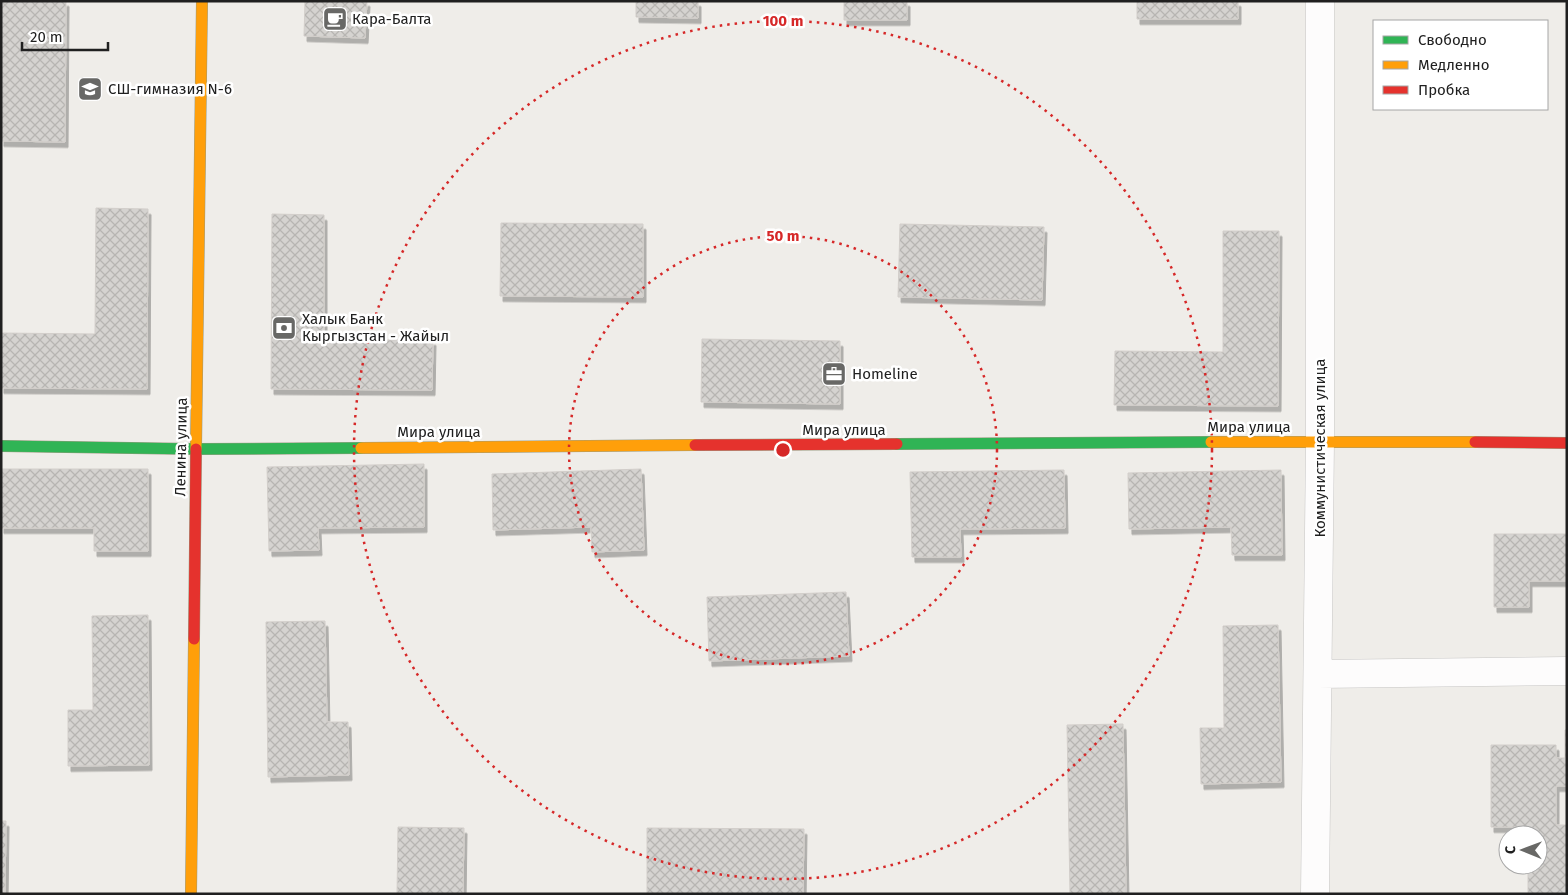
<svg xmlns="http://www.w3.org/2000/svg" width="1568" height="895" viewBox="0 0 1568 895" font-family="'Fira Sans',sans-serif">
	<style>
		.building { fill: url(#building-cross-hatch); stroke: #d2ceca; filter: url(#shadow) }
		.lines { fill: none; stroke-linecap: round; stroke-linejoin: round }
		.street-casing { stroke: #c7c6c5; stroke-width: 29 }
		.fast-casing { stroke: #999a7f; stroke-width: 12 }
		.slow-casing { stroke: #999a7f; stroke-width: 12 }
		.jam-casing { stroke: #999a7f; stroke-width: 12 }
		.street { stroke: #fdfcfc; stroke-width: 28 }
		.fast { stroke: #30b455; stroke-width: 11 }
		.slow { stroke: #ff9f0a; stroke-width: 11 }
		.jam { stroke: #e5322d; stroke-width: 11 }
		.ring { fill: none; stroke: #d62828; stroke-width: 2.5; stroke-dasharray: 2.5 5 }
		.labels { text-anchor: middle; stroke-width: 5; stroke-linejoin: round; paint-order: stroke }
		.poi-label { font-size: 15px; fill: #202020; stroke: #fff; text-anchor: start }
		.street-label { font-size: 15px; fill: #202020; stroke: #fff }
		.centre { fill: #d62828; stroke: #fff; stroke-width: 2.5 }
		.ring-label { font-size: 15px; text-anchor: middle; font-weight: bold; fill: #d62828; stroke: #fff; stroke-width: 5; stroke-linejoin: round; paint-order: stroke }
	</style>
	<defs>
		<pattern id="building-cross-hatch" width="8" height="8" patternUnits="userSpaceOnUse" patternTransform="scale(1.25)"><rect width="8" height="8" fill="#d5d3d0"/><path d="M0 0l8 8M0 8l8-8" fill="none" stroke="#b7b5b2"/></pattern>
		<filter id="shadow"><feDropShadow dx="3" dy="5.5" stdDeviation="0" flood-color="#0004"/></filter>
	</defs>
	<rect width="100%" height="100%" fill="#efede9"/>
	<path class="building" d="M1,1H66L65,142L1,141Z
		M305,1H367L365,38L304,36Z
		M636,1H698V18L636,17Z
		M844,1H907V20H844Z
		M1137,1H1238V19H1137Z
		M96,208L148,209L147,389L1,388V333L95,334Z
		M272,214L324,215V340H433L432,390L271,389Z
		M501,223L643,224V297L500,296Z
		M900,224L1044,227L1042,300L898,297Z
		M1223,231H1279L1278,406L1114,405L1115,351L1223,352Z
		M702,339L840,341V404L701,402Z
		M424,464V527L318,528L319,550L269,551L267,467Z
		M1,469H148V551H94V528H1Z
		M641,469L644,550L592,552L591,527L493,530L492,474Z
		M1064,470L1065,528L960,529L961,557H912L910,472Z
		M1281,470L1282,555H1232L1231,527L1129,529L1128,473Z
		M1494,534H1567V581H1529V607H1494Z
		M846,592L849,656L709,661L707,597Z
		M148,615L149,765L68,766V710H93L92,616Z
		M325,621L327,722H348L349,775L268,777L266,622Z
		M1278,625L1281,782L1201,784L1200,728H1224L1223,626Z
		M1123,724L1126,894H1070L1067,725Z
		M1565,730H1567V786H1556V825H1567V894H1528V865H1538V835H1528V827H1491V745H1556V758H1565Z
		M1,821H6L5,894H1Z
		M398,827L464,828L463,894H397Z
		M647,828L804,829L803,894H647Z"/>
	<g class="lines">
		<defs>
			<path id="street" d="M1318,674L1567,671
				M1315,894L1320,441V1"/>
			<path id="fast" d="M897,444L1211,442
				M1,446L196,449L361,448"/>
			<path id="slow" d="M1211,442H1475
				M361,448L695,445
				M196,449L202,1
				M191,894L194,639"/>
			<path id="jam" d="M1475,442L1567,443
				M695,445L897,444
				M194,639L196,449"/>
		</defs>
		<use href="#street" class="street-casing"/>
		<use href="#fast" class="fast-casing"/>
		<use href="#slow" class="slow-casing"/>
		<use href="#jam" class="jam-casing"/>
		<use href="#street" class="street"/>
		<use href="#fast" class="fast"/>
		<use href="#slow" class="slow"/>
		<use href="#jam" class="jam"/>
	</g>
	<g class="ring">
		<circle cx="783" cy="450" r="214"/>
		<circle cx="783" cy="450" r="429"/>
	</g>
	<defs>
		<symbol id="cafe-square" viewBox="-11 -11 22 22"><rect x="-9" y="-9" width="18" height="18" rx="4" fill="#686866" stroke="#fff"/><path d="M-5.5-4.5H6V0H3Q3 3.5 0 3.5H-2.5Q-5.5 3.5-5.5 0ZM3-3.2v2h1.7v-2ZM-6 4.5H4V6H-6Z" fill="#fff"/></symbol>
		<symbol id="school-square" viewBox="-11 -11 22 22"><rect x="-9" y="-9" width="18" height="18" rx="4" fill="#686866" stroke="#fff"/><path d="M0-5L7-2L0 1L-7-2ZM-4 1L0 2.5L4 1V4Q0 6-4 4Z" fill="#fff"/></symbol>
		<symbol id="bank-square" viewBox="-11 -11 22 22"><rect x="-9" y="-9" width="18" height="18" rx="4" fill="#686866" stroke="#fff"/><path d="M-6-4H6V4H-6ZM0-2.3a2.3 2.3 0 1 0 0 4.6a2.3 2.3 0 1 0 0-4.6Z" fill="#fff"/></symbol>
		<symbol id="office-square" viewBox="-11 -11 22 22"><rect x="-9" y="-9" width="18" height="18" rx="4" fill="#686866" stroke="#fff"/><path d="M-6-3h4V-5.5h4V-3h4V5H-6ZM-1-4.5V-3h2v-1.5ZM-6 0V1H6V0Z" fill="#fff"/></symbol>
	</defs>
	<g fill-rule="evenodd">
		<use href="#cafe-square" x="321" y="5" width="28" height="28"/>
		<use href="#school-square" x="76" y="75" width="28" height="28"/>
		<use href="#bank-square" x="270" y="314" width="28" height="28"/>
		<use href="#office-square" x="820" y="360" width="28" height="28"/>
	</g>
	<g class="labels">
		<g class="poi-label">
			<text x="352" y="24">Кара-Балта</text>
			<text x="108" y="94">СШ-гимназия N-6</text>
			<text x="302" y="324">Халык Банк<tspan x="302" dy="17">Кыргызстан - Жайыл</tspan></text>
			<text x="852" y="379">Homeline</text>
		</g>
		<g class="street-label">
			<text x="1249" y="432">Мира улица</text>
			<text x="844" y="435">Мира улица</text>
			<text x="439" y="437">Мира улица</text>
			<text transform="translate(181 447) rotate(-89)" y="5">Ленина улица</text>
			<text transform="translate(1320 448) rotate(-90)" y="5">Коммунистическая улица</text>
		</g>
	</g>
	<circle cx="783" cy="450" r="8" class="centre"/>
	<g class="ring-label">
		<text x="783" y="26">100 m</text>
		<text x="783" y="241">50 m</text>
	</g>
	<rect width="1568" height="895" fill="none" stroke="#202020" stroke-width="5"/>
	<rect x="1373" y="20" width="175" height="90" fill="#ffffff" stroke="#a6a6a6"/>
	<rect x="1383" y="36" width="25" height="8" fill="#30b455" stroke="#a6a6a6"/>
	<text x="1418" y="45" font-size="15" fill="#202020">Свободно</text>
	<rect x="1383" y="61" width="25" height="8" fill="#ff9f0a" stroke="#a6a6a6"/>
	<text x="1418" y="70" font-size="15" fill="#202020">Медленно</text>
	<rect x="1383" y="86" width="25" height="8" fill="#e5322d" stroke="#a6a6a6"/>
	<text x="1418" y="95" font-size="15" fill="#202020">Пробка</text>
	<g transform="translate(1523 850) rotate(271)"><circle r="24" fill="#ffffff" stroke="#a6a6a6"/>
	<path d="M0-4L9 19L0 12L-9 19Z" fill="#686866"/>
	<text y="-8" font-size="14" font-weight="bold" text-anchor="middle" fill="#202020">С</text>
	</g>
	<path d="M22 42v8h86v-8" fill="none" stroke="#202020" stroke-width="2.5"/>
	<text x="30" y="42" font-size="15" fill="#202020" stroke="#ffffff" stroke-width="4" paint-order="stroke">20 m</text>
</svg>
